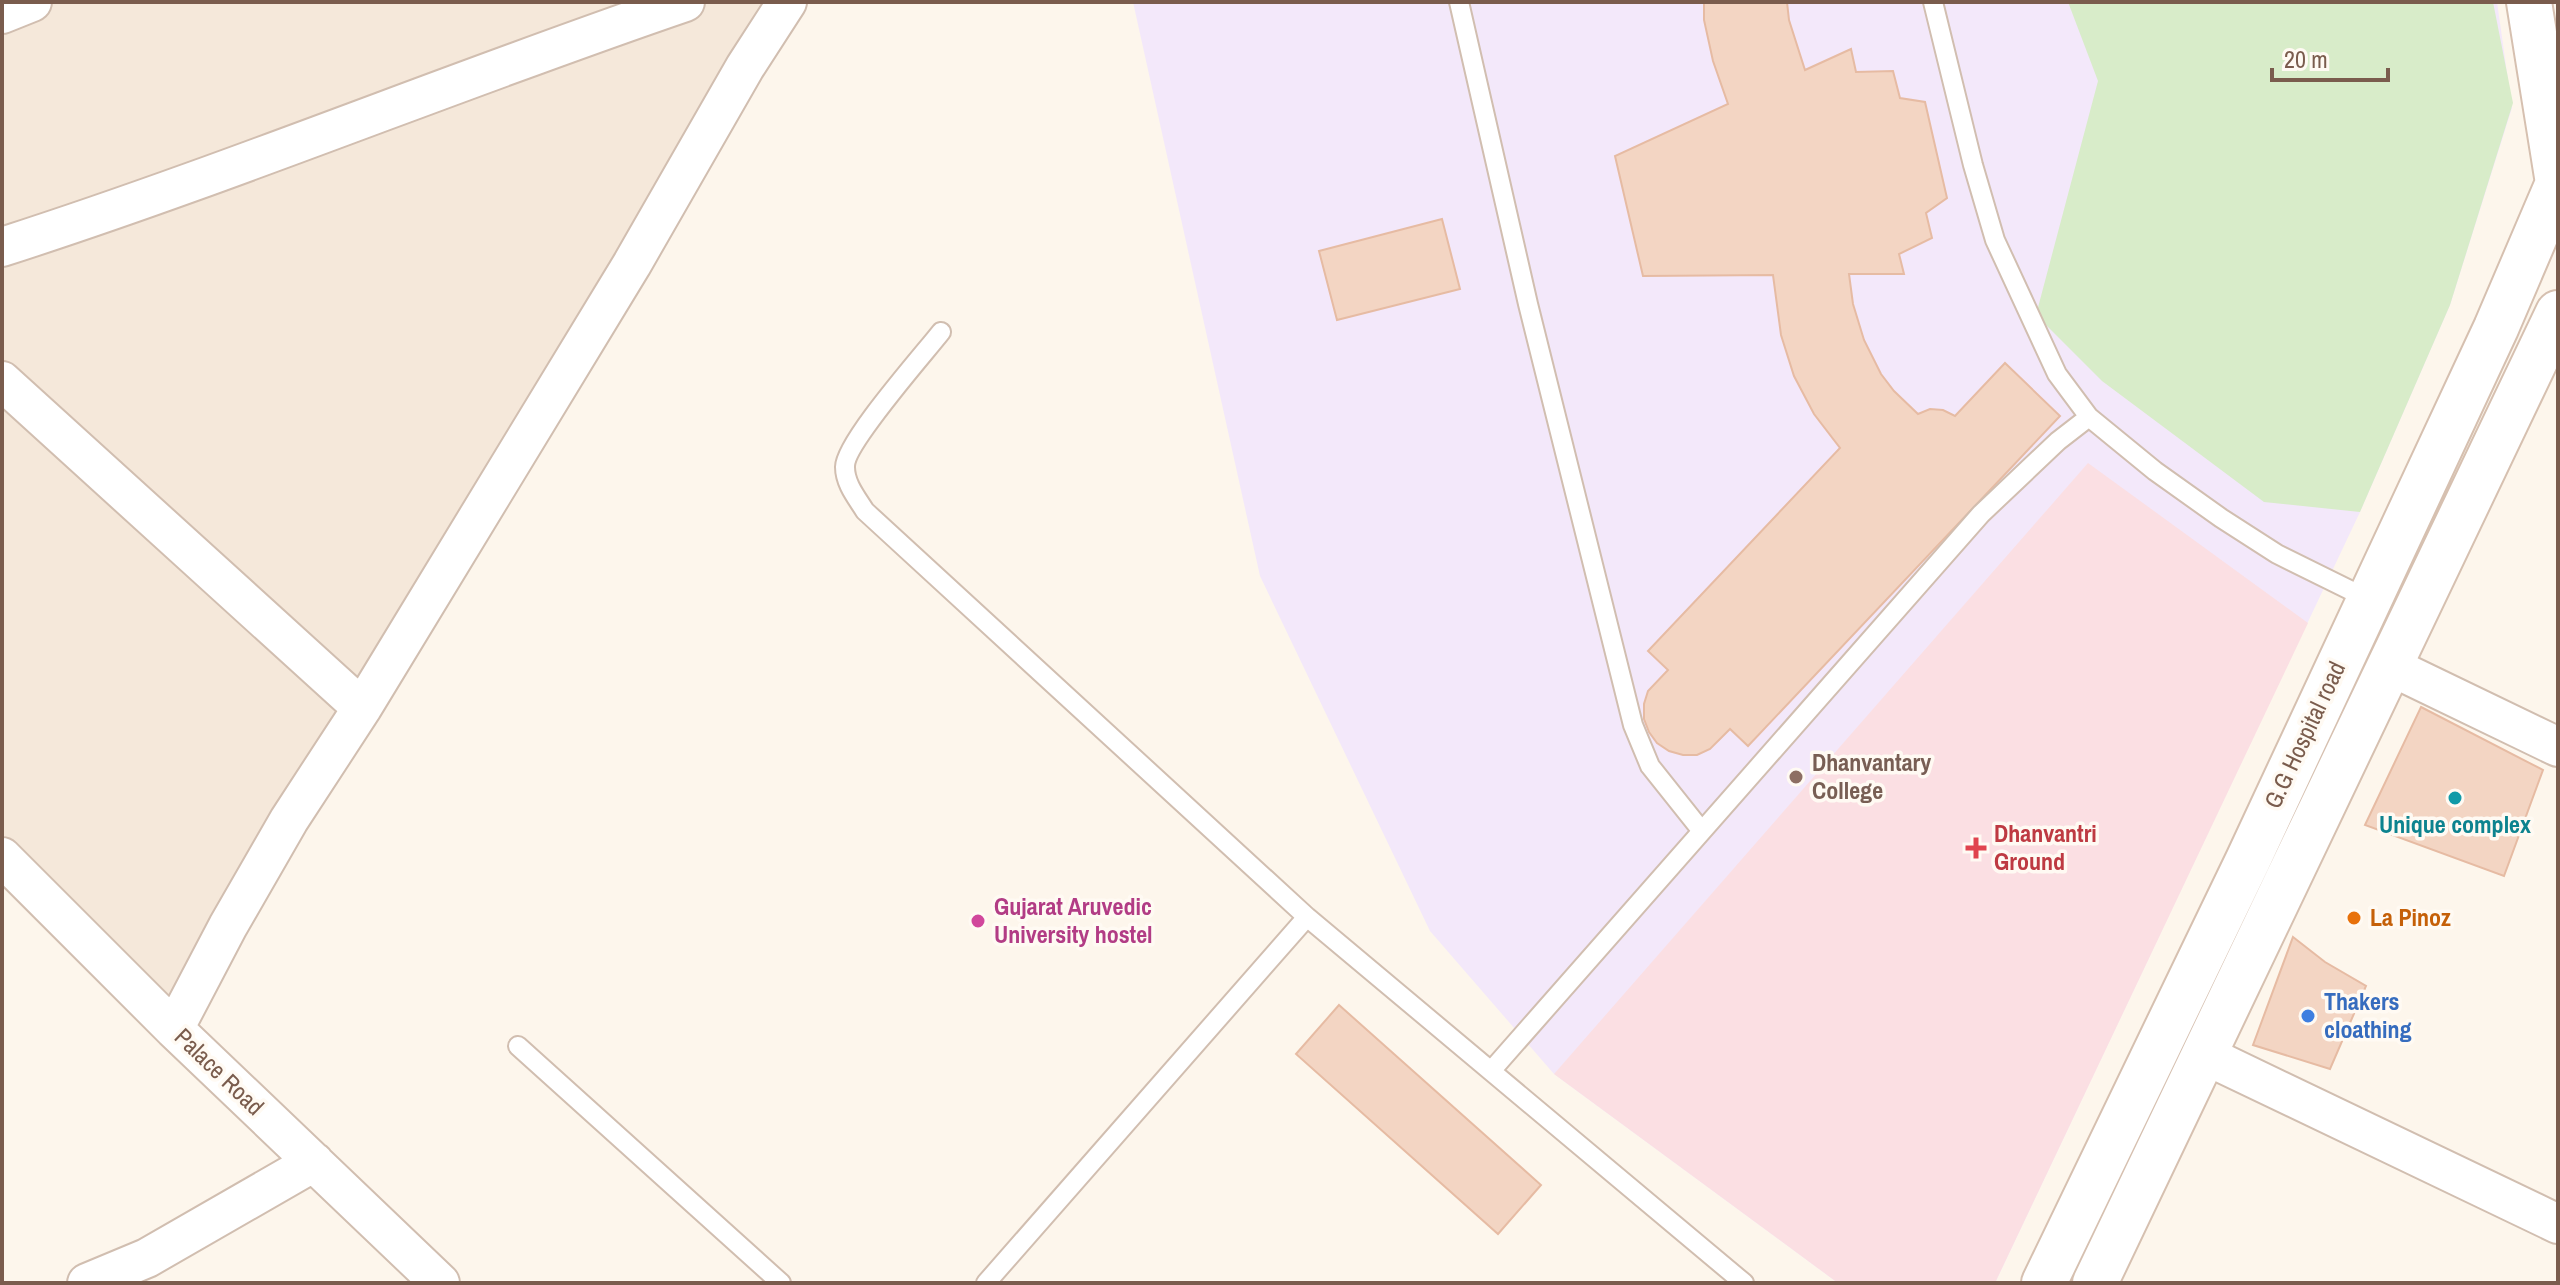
<svg xmlns="http://www.w3.org/2000/svg" width="2560" height="1285" viewBox="0 0 2560 1285" font-family="'Archivo Narrow',sans-serif">
	<style>
		.residential { fill: #f5e8da }
		.education { fill: #f3e8fa }
		.medical { fill: #fbdfe3 }
		.green { fill: #d8ecc9 }
		.building { fill: #f3d5c3; stroke: #e6bba3; stroke-width: 2 }
		.lines { fill: none; stroke-linecap: round; stroke-linejoin: round }
		.service-casing { stroke: #d1beb0; stroke-width: 22 }
		.minor-casing { stroke: #d1beb0; stroke-width: 42 }
		.secondary-casing { stroke: #d6c0b0; stroke-width: 48 }
		.service { stroke: #fff; stroke-width: 18 }
		.minor { stroke: #fff; stroke-width: 38 }
		.secondary { stroke: #fff; stroke-width: 44 }
		.education-dot { fill: #8d6e63; stroke: #fffaf3; stroke-width: 3 }
		.culture-dot { fill: #0f9aa8; stroke: #fffaf3; stroke-width: 3 }
		.health-dot { fill: #e0444e; stroke: #fffaf3; stroke-width: 3 }
		.food-dot { fill: #e8710a; stroke: #fffaf3; stroke-width: 3 }
		.hotel-dot { fill: #d1479c; stroke: #fffaf3; stroke-width: 3 }
		.shop-dot { fill: #3f7fe0; stroke: #fffaf3; stroke-width: 3 }
		.labels { text-anchor: middle; stroke-width: 7; stroke-linejoin: round; paint-order: stroke }
		.street-label { font-size: 24px; fill: #7a5c4d; stroke: #fffaf3 }
		.education-label { font-size: 24px; font-weight: bold; fill: #785e54; stroke: #fffaf3; text-anchor: start }
		.culture-label { font-size: 24px; font-weight: bold; fill: #0d838f; stroke: #fffaf3 }
		.health-label { font-size: 24px; font-weight: bold; fill: #be3a42; stroke: #fffaf3; text-anchor: start }
		.hotel-label { font-size: 24px; font-weight: bold; fill: #b23c85; stroke: #fffaf3; text-anchor: start }
		.food-label { font-size: 24px; font-weight: bold; fill: #c56008; stroke: #fffaf3; text-anchor: start }
		.shop-label { font-size: 24px; font-weight: bold; fill: #366cbe; stroke: #fffaf3; text-anchor: start }
	</style>
	<rect width="100%" height="100%" fill="#fdf6ec"/>
	<path class="residential" d="M2,2H788L174,1029L2,857Z"/>
	<path class="education" d="M1133,2H2497L2512,108L2450,305L2360,512L1995,1283H1838L1554,1074L1430,931L1260,576Z"/>
	<path class="medical" d="M2088,463L2308,623L1995,1283H1838L1554,1074Z"/>
	<path class="green" d="M2068,2H2493L2513,103L2450,305L2360,512L2264,502L2102,381L2036,315L2098,81Z"/>
	<path class="building" d="M1704,2H1787L1789,20L1805,70L1851,49L1856,72L1893,71L1900,98L1925,102L1947,198L1926,213L1932,238L1899,254L1904,274H1849L1853,304L1864,340L1881,374L1894,391L1918,414L1930,409L1943,410L1955,416L2005,363L2060,416L1748,746L1730,729L1710,749L1697,755H1683L1669,751L1657,743L1649,732L1644,719V704L1648,691L1668,670L1648,651L1840,448L1814,414L1794,376L1781,335L1773,275L1643,276L1615,156L1728,104L1713,61L1704,20Z
		M1442,219L1460,289L1337,320L1319,251Z
		M2421,707L2543,770L2504,876L2365,825Z
		M2293,937L2325,962L2366,986L2330,1069L2253,1045Z
		M1339,1005L1541,1185L1498,1234L1296,1054Z"/>
	<g class="lines">
		<defs>
			<path id="service" d="M1459,2L1528,304L1633,725L1650,766L1701,830
				M1933,2L1973,165L1995,240L2057,374L2089,417L2155,471L2221,518L2277,554L2368,599
				M941,332C923,355 844,444 845,467C845,484 857,498 865,511L1307,917L1744,1283
				M518,1046L781,1283
				M1491,1071L1981,514L2058,441L2089,417
				M986,1283L1307,917"/>
			<path id="minor" d="M2,14L32,2
				M2,247C232,173 456,80 685,2
				M2,381L362,708
				M2390,666L2558,747
				M2,857L174,1029L440,1283
				M174,1029L228,926L289,820L362,708L632,264L745,67L787,2
				M2203,1054L2558,1224
				M87,1283L147,1258L314,1162"/>
			<path id="secondary" d="M2044,1283L2248,860L2496,328L2558,183L2529,2
				M2095,1283L2558,313"/>
		</defs>
		<use href="#service" class="service-casing"/>
		<use href="#minor" class="minor-casing"/>
		<use href="#secondary" class="secondary-casing"/>
		<use href="#service" class="service"/>
		<use href="#minor" class="minor"/>
		<use href="#secondary" class="secondary"/>
	</g>
	<circle class="education-dot" cx="1796" cy="777" r="8"/>
	<circle class="culture-dot" cx="2455" cy="798" r="8"/>
	<path class="health-dot" d="M1972 836h8v8h8v8h-8v8h-8v-8h-8v-8h8z"/>
	<circle class="food-dot" cx="2354" cy="918" r="8"/>
	<circle class="hotel-dot" cx="978" cy="921" r="8"/>
	<circle class="shop-dot" cx="2308" cy="1016" r="8"/>
	<g class="labels">
		<g class="street-label">
			<text transform="translate(2305 735) rotate(-65)" y="8">G.G Hospital road</text>
			<text transform="translate(219 1072) rotate(44)" y="8">Palace Road</text>
		</g>
		<g class="education-label">
			<text x="1812" y="771">Dhanvantary<tspan x="1812" dy="28">College</tspan></text>
		</g>
		<g class="culture-label">
			<text x="2455" y="833">Unique complex</text>
		</g>
		<g class="health-label">
			<text x="1994" y="842">Dhanvantri<tspan x="1994" dy="28">Ground</tspan></text>
		</g>
		<g class="hotel-label">
			<text x="994" y="915">Gujarat Aruvedic<tspan x="994" dy="28">University hostel</tspan></text>
		</g>
		<g class="food-label">
			<text x="2370" y="926">La Pinoz</text>
		</g>
		<g class="shop-label">
			<text x="2324" y="1010">Thakers<tspan x="2324" dy="28">cloathing</tspan></text>
		</g>
	</g>
	<rect width="2560" height="1285" fill="none" stroke="#7a5c4d" stroke-width="8"/>
	<path d="M2272 68v12h116v-12" fill="none" stroke="#7a5c4d" stroke-width="4"/>
	<text x="2284" y="68" font-size="24" fill="#7a5c4d" stroke="#fffaf3" stroke-width="6" paint-order="stroke">20 m</text>
</svg>
